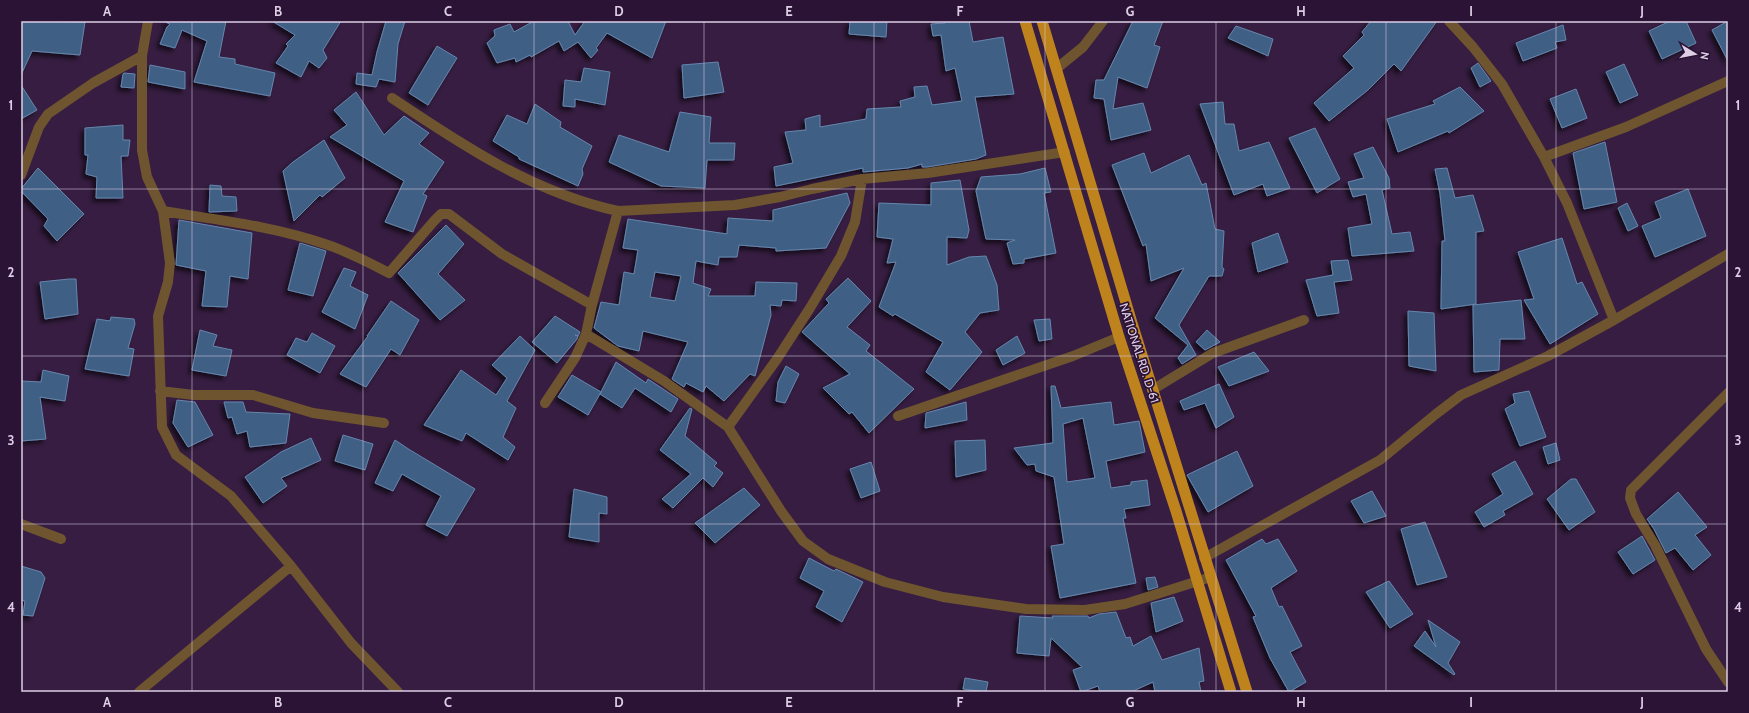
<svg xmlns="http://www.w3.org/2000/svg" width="1749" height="713" viewBox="0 0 1749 713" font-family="Cabin,sans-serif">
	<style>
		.building { fill: #405f84; stroke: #6686ad; fill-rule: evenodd; filter: url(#shadow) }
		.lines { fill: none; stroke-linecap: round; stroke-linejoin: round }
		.minor { stroke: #6e542f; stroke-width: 10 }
		.trunk { stroke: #bf831e; stroke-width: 11 }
		.grid { fill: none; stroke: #ddcee5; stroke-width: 1; stroke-opacity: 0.55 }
		.labels { text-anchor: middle; stroke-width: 3.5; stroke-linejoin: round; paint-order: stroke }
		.street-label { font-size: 12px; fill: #ddcee5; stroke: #2b1336 }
		.neatline { fill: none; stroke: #ddcee5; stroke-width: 1.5 }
		.grid-label { font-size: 13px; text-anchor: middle; font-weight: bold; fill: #ddcee5 }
	</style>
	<defs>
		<filter id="shadow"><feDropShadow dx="-3.5" dy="3.5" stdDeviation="2" flood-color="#0009"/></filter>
	</defs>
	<rect width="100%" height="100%" fill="#361d41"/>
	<path class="building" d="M21,21L85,22L80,55L32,51L21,75Z
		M163,21H226L219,57L235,59V64L275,73L270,96L194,82L207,41L182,30L175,48L160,44L167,27L170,24Z
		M272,21H341L323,50L327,58L319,68L309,61L301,77L276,63L288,46L286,44L295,35Z
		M386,21H405L398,44L395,82L379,79L376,87L356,84L357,73L372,75L377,52Z
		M534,21H568L575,35L585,21H666L652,58L607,33L596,48L598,50L591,58L578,42L564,51L559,41L531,57L530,55L516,62L515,58L497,63L487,43L495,36L494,30L510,24L514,32Z
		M850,21H887L886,37L849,34Z
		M945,21H969L973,42L1003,37L1014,94L975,97L986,155L976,159L927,167H922V164L908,168L863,172V168L776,186L774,167L793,163L785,132L806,130L805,119L820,115V127L866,119L867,109L901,107L900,101L915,97L914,87L927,86L932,105L962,101L955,68L946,71L941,35L933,36L931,24L945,23Z
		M1133,21H1163L1154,45L1160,47L1147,88L1118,77L1113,109L1143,103L1151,130L1111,140L1104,99L1094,98L1096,80H1104Z
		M1371,21H1437L1401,71L1394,64L1368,90L1329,121L1314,103L1354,68L1343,56L1364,35L1362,32Z
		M1670,21H1686L1696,43L1662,59L1649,31Z
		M1728,21V61L1712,30Z
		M1563,25L1566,40L1555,42L1557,48L1523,61L1516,43Z
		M1236,26L1273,39L1268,56L1228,38Z
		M437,46L457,58L428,105L409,93Z
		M718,62L724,92L684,98L682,65Z
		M1478,63L1491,81L1480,87L1471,68Z
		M1624,64L1638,95L1620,103L1606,72Z
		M150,65L185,72V89L148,82Z
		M584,68L610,72L605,105L575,99V107L563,106L565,80L581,82Z
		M124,73L135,74L134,88L121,87L123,74Z
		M21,85L37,110L21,119Z
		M1460,87L1484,111L1449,133L1448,131L1398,152L1387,119L1435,104L1433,101Z
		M1576,89L1587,118L1562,128L1550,99Z
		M356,92L384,135L404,116L429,133L419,144L444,162L423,194L427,196L413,232L385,222L404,181L330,137L347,125L334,110Z
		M1223,102L1225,124H1234L1239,151L1269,142L1290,188L1267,196L1263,184L1234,195L1200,104Z
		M535,104L561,122L560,127L592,146L582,169L583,174L578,186L519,159V157L493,141L507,115L527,124Z
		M680,112L711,117L709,143H735L734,160H707L705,188L661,186L609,162L619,135L669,152Z
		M123,125V140H130L128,156H121L123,198H96L97,177L86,174L88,155H85V128Z
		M1315,128L1340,179L1317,193L1289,138Z
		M324,140L345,178L322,197L320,195L294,221L283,171L293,162Z
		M1605,142L1617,202L1584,209L1573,153Z
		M1373,147L1389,178L1390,188L1382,190L1392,234L1410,232L1414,251L1352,256L1348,228L1372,224L1366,194L1353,197L1348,182L1364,178L1354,154Z
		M1144,153L1151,173L1189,155L1202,185L1206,183L1215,229L1224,231L1222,267L1224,269L1222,276H1209L1179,325L1196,355L1182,364L1178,358L1188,345L1155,318L1184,268L1151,281L1146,244L1143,246L1112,165Z
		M38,168L84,214L57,241L44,226L48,219L21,191V189Z
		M1045,168L1051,192L1044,193L1056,253L1024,259V263L1013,264L1007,243L1015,240L986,239L976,191L981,177L1020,174Z
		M1447,168L1455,198L1473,195L1484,231L1476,232V304L1441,309L1442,241H1445L1440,194L1435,169Z
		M960,180L969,230L967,238L947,237V265L969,257L986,256L997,285L999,310L980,313L965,332L982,352L950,390L926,372L943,342L895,314L893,316L879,307L896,262L887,263L893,239L877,237L879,203L931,205V183Z
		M210,185L221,186L222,196L236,197L237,211L209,212Z
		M1688,189L1706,236L1655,257L1642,226L1661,218L1655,202Z
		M847,193L850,203L826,248L776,251V248L739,245L737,257H719L718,265L696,261L693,283L711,289L708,296H755L756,282L797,283L796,301L782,300L781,306L770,305L771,315L755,376L750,374L724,401L706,386L703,392L686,383L684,387L672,379L688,342L643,331L639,351L618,346L594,328L601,302L619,305L624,272L634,274L638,250L623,248L628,219L727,234L728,218L773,221V210ZM655,272L681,276L675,301L650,297Z
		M1627,203L1638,226L1628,231L1618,208Z
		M179,220L252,233L248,279L230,276L227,307L202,306L206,271L176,265Z
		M446,225L464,244L438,274L465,300L440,320L398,273Z
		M1278,233L1288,262L1258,272L1252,243Z
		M1562,238L1577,284L1582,282L1598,314L1550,344L1524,300L1534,299L1518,252Z
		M300,243L326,251L313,296L288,290Z
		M1348,260L1352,280L1334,282L1339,313L1317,316L1306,280L1333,275L1331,261Z
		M344,268L356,272L350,286L368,295L355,329L322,312Z
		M848,278L871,301L847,327L870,345L866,351L914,389L869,433L852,412L849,414L823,388L850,374L802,332L829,303L826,299Z
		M69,279H76L78,314L45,319L40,282Z
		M1521,300L1525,339H1500L1499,370L1474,372L1473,305Z
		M391,301L419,320L400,355L391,349L366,387L340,374L368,336H367Z
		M1408,311L1434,313L1436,371L1409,366Z
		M555,316L580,332L578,336L575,335L578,336L577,339L557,363L532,342Z
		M111,317L134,319L135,324L128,348L134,349L129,376L85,369L97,319L110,321Z
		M1050,319L1052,339L1039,341L1034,320Z
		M200,330L217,335L213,346L232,350L226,376L192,370Z
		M1207,330L1220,342L1205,350L1196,342Z
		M312,333L335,346L320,373L287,355L296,338L307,342Z
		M520,336L535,350L507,401L516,408L503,437L515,447L508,460L466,433L462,441L424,425L461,370L496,395L507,378L492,365Z
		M1017,336L1025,353L1003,365L996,350Z
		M1254,352L1269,371L1229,386L1218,367Z
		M616,362L646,383L648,379L678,399L671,412L635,388L622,408L600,394Z
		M786,366L799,374L785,403L776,401L778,382Z
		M43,370L69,376L65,401L40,397L46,439L21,441V381L41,382Z
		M572,375L601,392L588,415L558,397Z
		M1219,384L1234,417L1216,428L1205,403L1184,410L1180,401Z
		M1051,386H1055L1061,408L1111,402L1114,425L1139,421L1145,452L1106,461L1111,488L1131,485V482L1147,480L1150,505L1124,509L1126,518H1123L1136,583L1060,598L1051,546L1064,544L1054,477L1036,471L1035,464L1027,465L1014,448L1053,443ZM1083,418L1095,478L1067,482L1063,424Z
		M1529,391L1546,437L1520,446L1505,409L1515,403L1513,394Z
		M177,400L195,402L213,435L188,447L173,423Z
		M224,402H243L246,412L290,414L286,443L250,447L247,431L237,434L232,417L228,418Z
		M966,402L967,420L925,428L926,413Z
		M690,408L692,409L685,436L717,463L714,466L723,473L713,487L703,478L673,508L662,499L691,474L660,450Z
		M343,435L373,444L365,470L335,461Z
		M311,438L321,460L281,478L287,486L263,503L245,477L281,452Z
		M395,440L410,450L475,489L447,536L426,525L441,496L402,474L393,491L375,483Z
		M985,440L986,470L956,477L955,441Z
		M1556,443L1560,460L1548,464L1543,447Z
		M1237,451L1253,486L1208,512L1187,475Z
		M1515,461L1533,494L1503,511L1505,515L1484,527L1475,512L1503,494L1492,474Z
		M871,462L880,491L861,498L850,469Z
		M1571,479H1576L1595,512L1569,530L1547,499Z
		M744,488L760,505L715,543L695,523Z
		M574,489L607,497V514L599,513V542L569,537Z
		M1372,491L1386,516L1364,523L1351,501Z
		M1678,492L1707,527L1695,535L1711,555L1693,570L1675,548L1666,553L1654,529L1647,519Z
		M1425,522L1447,577L1417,585L1401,529Z
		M1642,536L1655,560L1633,574L1618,552Z
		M1262,539L1266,544L1278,539L1297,571L1271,588L1279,607L1282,606L1302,646L1290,652L1306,682L1289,692L1270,658L1253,617L1256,616L1226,560Z
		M809,558L834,571L836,569L863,582L842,622L816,607L824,591L800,578Z
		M21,566L41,572L45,578L33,616L23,615L25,601L21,600Z
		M1155,577L1158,587L1148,590L1146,578Z
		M1389,581L1413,614L1390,628L1366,592Z
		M1174,597L1183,621L1156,632L1151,603Z
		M1116,612L1126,638L1130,637L1133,646L1151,636L1162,660L1199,648L1204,681L1199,682L1201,692H1155L1153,682L1131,692H1100L1098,686L1081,692L1073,670L1082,667L1051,638L1049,656L1017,653L1020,616L1053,618L1052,616H1088L1089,618L1099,614Z
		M1428,620L1460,642L1448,663L1455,674L1454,675L1414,646L1425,631L1436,647Z
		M965,678L988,682L986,692L963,689Z"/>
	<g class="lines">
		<path class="minor" d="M1449,21L1473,47L1502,84L1544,157L1567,203L1614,320
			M142,56V150L147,177L163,211L170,263L168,282L158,316L162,427L176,455L231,496L291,566L351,643L398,692
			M1056,69L1083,47L1103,21
			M392,98C462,145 534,193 618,211
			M1544,157L1626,127L1728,81
			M21,175L39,127L48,114L93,83L142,56L148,21
			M163,211C217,220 273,226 325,244C347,251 368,262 389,273L434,221L441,214H449L502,254L592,305
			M586,334L664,381L728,427L781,511L803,541L828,559L885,582L943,597L1026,609L1085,610L1125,604L1211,577
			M1152,390L1213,353L1304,320
			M160,391L194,395H253L313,413L384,423
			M1728,393L1631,490L1630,498L1636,514L1655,545L1706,649L1728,682
			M545,403L575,358L586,334L592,305L618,211L735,205L780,197L812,189L862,179
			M898,416L1073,356L1119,337
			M728,427L777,359L810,308L841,256L855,222L862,179L928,173L1065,152
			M21,524L61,539
			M1204,558L1380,460L1436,414L1461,395L1548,356L1614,320L1728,254
			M139,692L291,566"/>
		<path class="trunk" d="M1025,21L1119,337L1176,511L1231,692
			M1042,21L1132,323L1247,692"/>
	</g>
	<path class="grid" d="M192,21V692M363,21V692M534,21V692M704,21V692M874,21V692M1045,21V692M1216,21V692M1386,21V692M1556,21V692M21,189H1728M21,356H1728M21,524H1728"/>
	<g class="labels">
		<g class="street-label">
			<text transform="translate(1139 353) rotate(72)" y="4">NATIONAL RD. D-61</text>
		</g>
	</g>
	<rect width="1749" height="713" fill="none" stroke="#2b1336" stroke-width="44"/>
	<g transform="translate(1695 54) rotate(100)" stroke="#2b1336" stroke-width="3" paint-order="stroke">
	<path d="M0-3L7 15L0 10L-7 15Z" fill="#ddcee5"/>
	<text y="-6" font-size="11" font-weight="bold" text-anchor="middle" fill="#ddcee5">N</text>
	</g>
	<rect x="22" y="22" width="1705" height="669" class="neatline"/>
	<g class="grid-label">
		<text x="107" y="16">A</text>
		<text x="278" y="16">B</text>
		<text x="448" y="16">C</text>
		<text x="619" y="16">D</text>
		<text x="789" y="16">E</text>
		<text x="960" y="16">F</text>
		<text x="1130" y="16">G</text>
		<text x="1301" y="16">H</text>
		<text x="1471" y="16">I</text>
		<text x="1642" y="16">J</text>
		<text x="11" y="110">1</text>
		<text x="1738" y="110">1</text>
		<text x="11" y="277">2</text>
		<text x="1738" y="277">2</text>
		<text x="11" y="445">3</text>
		<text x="1738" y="445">3</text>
		<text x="11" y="612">4</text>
		<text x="1738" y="612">4</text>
		<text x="107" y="707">A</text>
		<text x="278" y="707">B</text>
		<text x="448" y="707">C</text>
		<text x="619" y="707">D</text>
		<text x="789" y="707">E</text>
		<text x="960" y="707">F</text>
		<text x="1130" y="707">G</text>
		<text x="1301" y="707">H</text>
		<text x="1471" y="707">I</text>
		<text x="1642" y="707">J</text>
	</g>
</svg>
